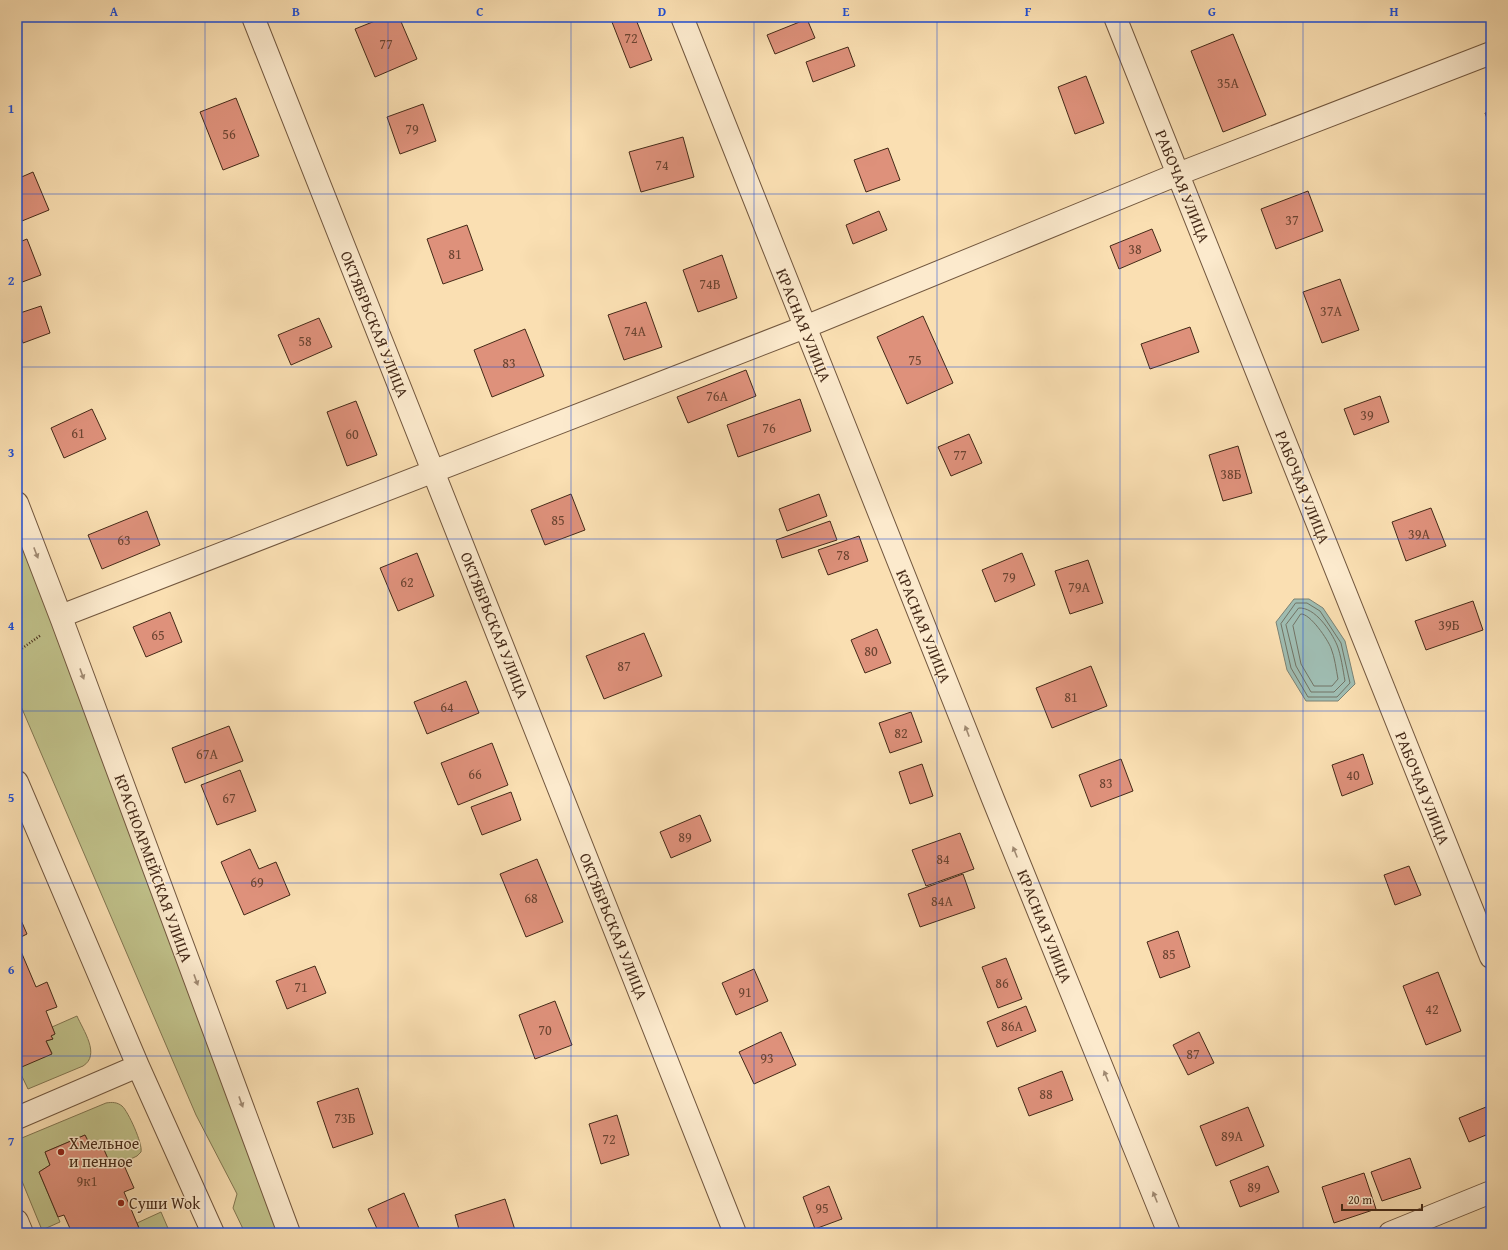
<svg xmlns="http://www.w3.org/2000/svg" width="1508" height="1250" viewBox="0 0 1508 1250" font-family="'Gentium Book Plus',serif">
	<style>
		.green { fill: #c0c18a; stroke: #827651 }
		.water { fill: #9fbcb1; stroke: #7b8274 }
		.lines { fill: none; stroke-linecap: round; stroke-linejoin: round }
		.shore { stroke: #727364; stroke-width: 1 }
		.building { fill: #de917b; stroke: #452a18 }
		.minor-casing { stroke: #72573e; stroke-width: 24 }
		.path { stroke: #452a18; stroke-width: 2.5; stroke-dasharray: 1 2; stroke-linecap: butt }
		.minor { stroke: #fceacd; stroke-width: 22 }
		.oneway { fill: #a08a72 }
		.grid { fill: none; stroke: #1d4ed8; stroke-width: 1; stroke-opacity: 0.55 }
		.poi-dot { fill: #8f2418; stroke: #fceacd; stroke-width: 1.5 }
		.labels { text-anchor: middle; stroke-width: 3; stroke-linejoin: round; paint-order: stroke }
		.number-label { font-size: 14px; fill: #6b4431 }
		.street-label { font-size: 16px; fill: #452a18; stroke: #fceacd }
		.poi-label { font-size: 16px; fill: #452a18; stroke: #fceacd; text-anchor: start }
		.neatline { fill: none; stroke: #1d4ed8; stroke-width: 1.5 }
		.grid-label { font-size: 13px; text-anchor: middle; font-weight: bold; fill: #1d4ed8 }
	</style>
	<rect width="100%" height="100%" fill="#fadfb2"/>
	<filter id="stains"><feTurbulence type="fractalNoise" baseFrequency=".005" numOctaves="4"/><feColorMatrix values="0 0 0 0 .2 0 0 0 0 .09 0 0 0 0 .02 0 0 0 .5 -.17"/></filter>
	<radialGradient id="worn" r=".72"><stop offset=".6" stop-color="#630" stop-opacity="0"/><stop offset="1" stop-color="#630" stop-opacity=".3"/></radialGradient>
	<path class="green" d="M17,503L289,1233H245L233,1208L237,1194L235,1190L196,1115L17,697Z
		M77,1016C83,1030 101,1055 83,1066L28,1089L18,1068L52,1053L46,1041L53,1039L51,1036L55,1034L52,1027Z
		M106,1103C112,1102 117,1102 122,1106C128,1111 143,1144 141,1152L137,1156L112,1168L102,1146L98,1147L97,1144L91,1147L85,1135L45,1152L50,1165L39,1172L60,1222L42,1230L17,1169V1140Z
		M161,1212L170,1233H141L137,1223Z"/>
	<path class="water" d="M1294,599H1309L1323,608L1345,641L1355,684L1338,701H1306L1287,670L1276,622Z"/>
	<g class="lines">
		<path class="shore" d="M1296,603H1307L1320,611L1341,643L1350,683L1337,697H1308L1291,668L1281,624Z
			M1299,608C1315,607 1331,631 1337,645C1341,655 1343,670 1345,681L1334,692H1311L1296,666L1286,625Z
			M1301,614C1310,613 1328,640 1331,648C1335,658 1336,669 1338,679L1332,686H1314L1301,664L1293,626Z"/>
	</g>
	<path class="building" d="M385,17H399L417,59L375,77L355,29Z
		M610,17H635L652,60L630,68Z
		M807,19L815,38L775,54L767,35Z
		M1233,34L1266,115L1223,132L1191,51Z
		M848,47L855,66L813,82L806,62Z
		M1086,76L1104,123L1075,134L1058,87Z
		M236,98L259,156L223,170L200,112Z
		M423,104L436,141L400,154L387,117Z
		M1491,111V129L1485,113Z
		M683,137L694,177L641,192L629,152Z
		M888,148L900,180L866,192L854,160Z
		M33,172L49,210L17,223V179Z
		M1308,191L1323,231L1276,249L1261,209Z
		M879,211L887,230L853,244L846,225Z
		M467,225L483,270L443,284L427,239Z
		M1152,229L1161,251L1119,269L1110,246Z
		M27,239L41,275L17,284V243Z
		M722,255L737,298L698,312L683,270Z
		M1340,279L1359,330L1322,343L1303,292Z
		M646,302L662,347L624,360L608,315Z
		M41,306L50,333L23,343L17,326V314Z
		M923,316L953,383L907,404L877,337Z
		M319,318L332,347L291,365L278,335Z
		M1190,327L1199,352L1150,369L1141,344Z
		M525,329L544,376L492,397L474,350Z
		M746,370L756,396L688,423L677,397Z
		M1380,396L1389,422L1354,435L1344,409Z
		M800,399L811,431L738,457L727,425Z
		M356,401L377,455L347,466L327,412Z
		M92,409L106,439L64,458L51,428Z
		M969,434L982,463L951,476L938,447Z
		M1238,446L1252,493L1223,501L1209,455Z
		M571,494L585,530L545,545L531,510Z
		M819,494L827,516L787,531L779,509Z
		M1431,508L1446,546L1406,561L1392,522Z
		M147,511L160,545L102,569L88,535Z
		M830,521L837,540L782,558L776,540Z
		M859,536L868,561L828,575L818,550Z
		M417,553L434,596L398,611L380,568Z
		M1022,553L1035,585L995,602L982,570Z
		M1088,560L1103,603L1070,614L1055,571Z
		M1473,601L1483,630L1426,650L1415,621Z
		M170,612L182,642L146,657L133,627Z
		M877,629L891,663L865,673L851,640Z
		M644,633L662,676L604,699L586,656Z
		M1091,666L1107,706L1052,728L1036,688Z
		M466,681L479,713L427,734L414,702Z
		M911,712L922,742L890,753L879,723Z
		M229,726L243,761L185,783L172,748Z
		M492,743L508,785L458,805L441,763Z
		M1363,754L1373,784L1342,796L1332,765Z
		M1121,759L1133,791L1091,807L1079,775Z
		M922,764L933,796L910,804L899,772Z
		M240,770L256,811L217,825L201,785Z
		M511,792L521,820L482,835L471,807Z
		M700,815L711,841L671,858L660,832Z
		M960,833L974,869L926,886L912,850Z
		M250,849L259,869L276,862L290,895L244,915L221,862Z
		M537,859L563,922L526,937L500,874Z
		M1409,866L1421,895L1395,905L1384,875Z
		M963,874L975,908L920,927L908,894Z
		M17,911L27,934L17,939Z
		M1178,931L1190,967L1160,978L1147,942Z
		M17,942L36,987L47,982L57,1007L46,1011L55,1034L51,1036L53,1039L46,1041L52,1054L17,1069Z
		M1006,958L1022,999L998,1008L982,967Z
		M315,966L326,993L287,1009L276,981Z
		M754,969L768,1001L736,1015L722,983Z
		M1438,972L1461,1031L1426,1045L1403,986Z
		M555,1001L572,1045L535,1059L519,1015Z
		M1026,1006L1036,1031L997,1047L987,1022Z
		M781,1032L796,1065L754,1084L739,1052Z
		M1199,1032L1214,1063L1188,1075L1173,1045Z
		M1062,1071L1073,1100L1029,1116L1018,1088Z
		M358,1088L373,1134L333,1148L317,1102Z
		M1491,1105V1133L1469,1142L1459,1118Z
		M1248,1107L1264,1146L1216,1166L1200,1126Z
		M617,1115L629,1155L601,1164L589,1124Z
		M85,1135L91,1147L97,1144L98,1147L102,1145L112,1168L123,1163L134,1188L124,1192L141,1233H72L64,1215L58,1217L39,1172L50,1165L45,1152Z
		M1410,1158L1421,1188L1382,1201L1371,1172Z
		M1268,1166L1279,1192L1240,1207L1230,1181Z
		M1364,1173L1376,1209L1334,1223L1322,1187Z
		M829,1186L842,1219L815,1229L803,1197Z
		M404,1193L421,1233H379L368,1209Z
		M505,1199L516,1233H460L455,1215Z"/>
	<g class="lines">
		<defs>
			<path id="minor" d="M253,17L735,1233
				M682,17L993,799L1169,1233
				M1115,17L1491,957
				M17,503L62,620L289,1233
				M61,616L805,327L1178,174L1491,53
				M17,782L138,1066L213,1233
				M17,1118L138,1066
				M17,1221L22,1233
				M1390,1233L1491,1192"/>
		</defs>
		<use href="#minor" class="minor-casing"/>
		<path class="path" d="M17,652L41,635"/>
		<use href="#minor" class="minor"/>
	</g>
	<defs><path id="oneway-solid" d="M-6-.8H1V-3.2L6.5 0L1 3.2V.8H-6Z"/></defs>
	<g class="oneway">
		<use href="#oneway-solid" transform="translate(36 553) rotate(69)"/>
		<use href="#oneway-solid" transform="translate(82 674) rotate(70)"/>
		<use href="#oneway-solid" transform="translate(967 731) rotate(-111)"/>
		<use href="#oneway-solid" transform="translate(1015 852) rotate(-112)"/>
		<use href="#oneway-solid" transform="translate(196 980) rotate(70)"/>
		<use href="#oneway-solid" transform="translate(1106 1076) rotate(-112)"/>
		<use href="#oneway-solid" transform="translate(241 1102) rotate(70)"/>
		<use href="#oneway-solid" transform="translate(1155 1197) rotate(-112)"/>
	</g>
	<path class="grid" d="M205,17V1233M388,17V1233M571,17V1233M754,17V1233M937,17V1233M1120,17V1233M1303,17V1233M17,194H1491M17,367H1491M17,539H1491M17,711H1491M17,883H1491M17,1056H1491"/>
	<g class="poi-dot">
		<circle cx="61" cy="1152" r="4"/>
		<circle cx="121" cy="1203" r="4"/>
	</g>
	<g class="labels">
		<g class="number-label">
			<text x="631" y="43">72</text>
			<text x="386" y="49">77</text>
			<text x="1228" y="88">35А</text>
			<text x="412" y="134">79</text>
			<text x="229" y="139">56</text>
			<text x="662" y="170">74</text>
			<text x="1292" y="225">37</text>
			<text x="1135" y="254">38</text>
			<text x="455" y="259">81</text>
			<text x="710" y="289">74В</text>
			<text x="1331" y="316">37А</text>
			<text x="635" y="336">74А</text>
			<text x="305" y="346">58</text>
			<text x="915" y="365">75</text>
			<text x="509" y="368">83</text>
			<text x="717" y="401">76А</text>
			<text x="1367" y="420">39</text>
			<text x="769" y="433">76</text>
			<text x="78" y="438">61</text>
			<text x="352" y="439">60</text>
			<text x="960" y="460">77</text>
			<text x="1231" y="479">38Б</text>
			<text x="558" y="525">85</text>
			<text x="1419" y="539">39А</text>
			<text x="124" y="545">63</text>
			<text x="843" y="560">78</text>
			<text x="1009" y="582">79</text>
			<text x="407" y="587">62</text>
			<text x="1079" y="592">79А</text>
			<text x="1449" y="630">39Б</text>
			<text x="158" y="640">65</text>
			<text x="871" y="656">80</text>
			<text x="624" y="671">87</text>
			<text x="1071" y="702">81</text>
			<text x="447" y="712">64</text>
			<text x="901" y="738">82</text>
			<text x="207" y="759">67А</text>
			<text x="475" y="779">66</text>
			<text x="1353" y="780">40</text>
			<text x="1106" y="788">83</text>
			<text x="229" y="803">67</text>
			<text x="685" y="842">89</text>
			<text x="943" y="864">84</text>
			<text x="257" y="887">69</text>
			<text x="531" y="903">68</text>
			<text x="942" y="906">84А</text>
			<text x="1169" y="959">85</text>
			<text x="1002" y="988">86</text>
			<text x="301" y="992">71</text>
			<text x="745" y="997">91</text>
			<text x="1432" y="1014">42</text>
			<text x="1012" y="1031">86А</text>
			<text x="545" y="1035">70</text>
			<text x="1193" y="1059">87</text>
			<text x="767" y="1063">93</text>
			<text x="1046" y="1099">88</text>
			<text x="345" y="1123">73Б</text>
			<text x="1232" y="1141">89А</text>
			<text x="609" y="1144">72</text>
			<text x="87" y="1186">9к1</text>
			<text x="1254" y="1192">89</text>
			<text x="822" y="1213">95</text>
		</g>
		<g class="street-label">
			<text transform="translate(1183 186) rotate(68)" y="6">РАБОЧАЯ УЛИЦА</text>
			<text transform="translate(375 324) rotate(68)" y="6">ОКТЯБРЬСКАЯ УЛИЦА</text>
			<text transform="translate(804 325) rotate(68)" y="6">КРАСНАЯ УЛИЦА</text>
			<text transform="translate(1303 487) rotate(68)" y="6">РАБОЧАЯ УЛИЦА</text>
			<text transform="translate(495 625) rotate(68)" y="6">ОКТЯБРЬСКАЯ УЛИЦА</text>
			<text transform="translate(924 626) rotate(68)" y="6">КРАСНАЯ УЛИЦА</text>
			<text transform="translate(1423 788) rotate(68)" y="6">РАБОЧАЯ УЛИЦА</text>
			<text transform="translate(154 868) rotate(70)" y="6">КРАСНОАРМЕЙСКАЯ УЛИЦА</text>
			<text transform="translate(614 926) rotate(68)" y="6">ОКТЯБРЬСКАЯ УЛИЦА</text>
			<text transform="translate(1045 926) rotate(68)" y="6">КРАСНАЯ УЛИЦА</text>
		</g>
		<g class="poi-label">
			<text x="69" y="1149">Хмельное<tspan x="69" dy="18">и пенное</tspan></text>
			<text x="129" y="1209">Суши Wok</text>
		</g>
	</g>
	<rect width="1508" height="1250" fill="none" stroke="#fadfb2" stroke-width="44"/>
	<path d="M1342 1204v6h80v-6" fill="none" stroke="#452a18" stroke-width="2"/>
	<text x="1348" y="1204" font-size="12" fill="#452a18" stroke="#fceacd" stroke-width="3" paint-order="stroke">20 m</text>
	<rect x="22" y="22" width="1464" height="1206" class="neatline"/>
	<g class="grid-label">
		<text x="114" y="16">A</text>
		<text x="296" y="16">B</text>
		<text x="480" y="16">C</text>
		<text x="662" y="16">D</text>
		<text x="846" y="16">E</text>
		<text x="1028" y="16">F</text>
		<text x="1212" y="16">G</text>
		<text x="1394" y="16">H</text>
		<text x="11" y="113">1</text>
		<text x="11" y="285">2</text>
		<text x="11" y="457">3</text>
		<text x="11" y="630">4</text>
		<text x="11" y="802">5</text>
		<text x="11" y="974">6</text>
		<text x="11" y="1146">7</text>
	</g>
	<rect width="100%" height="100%" filter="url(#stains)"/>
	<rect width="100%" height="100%" fill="url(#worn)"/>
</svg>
